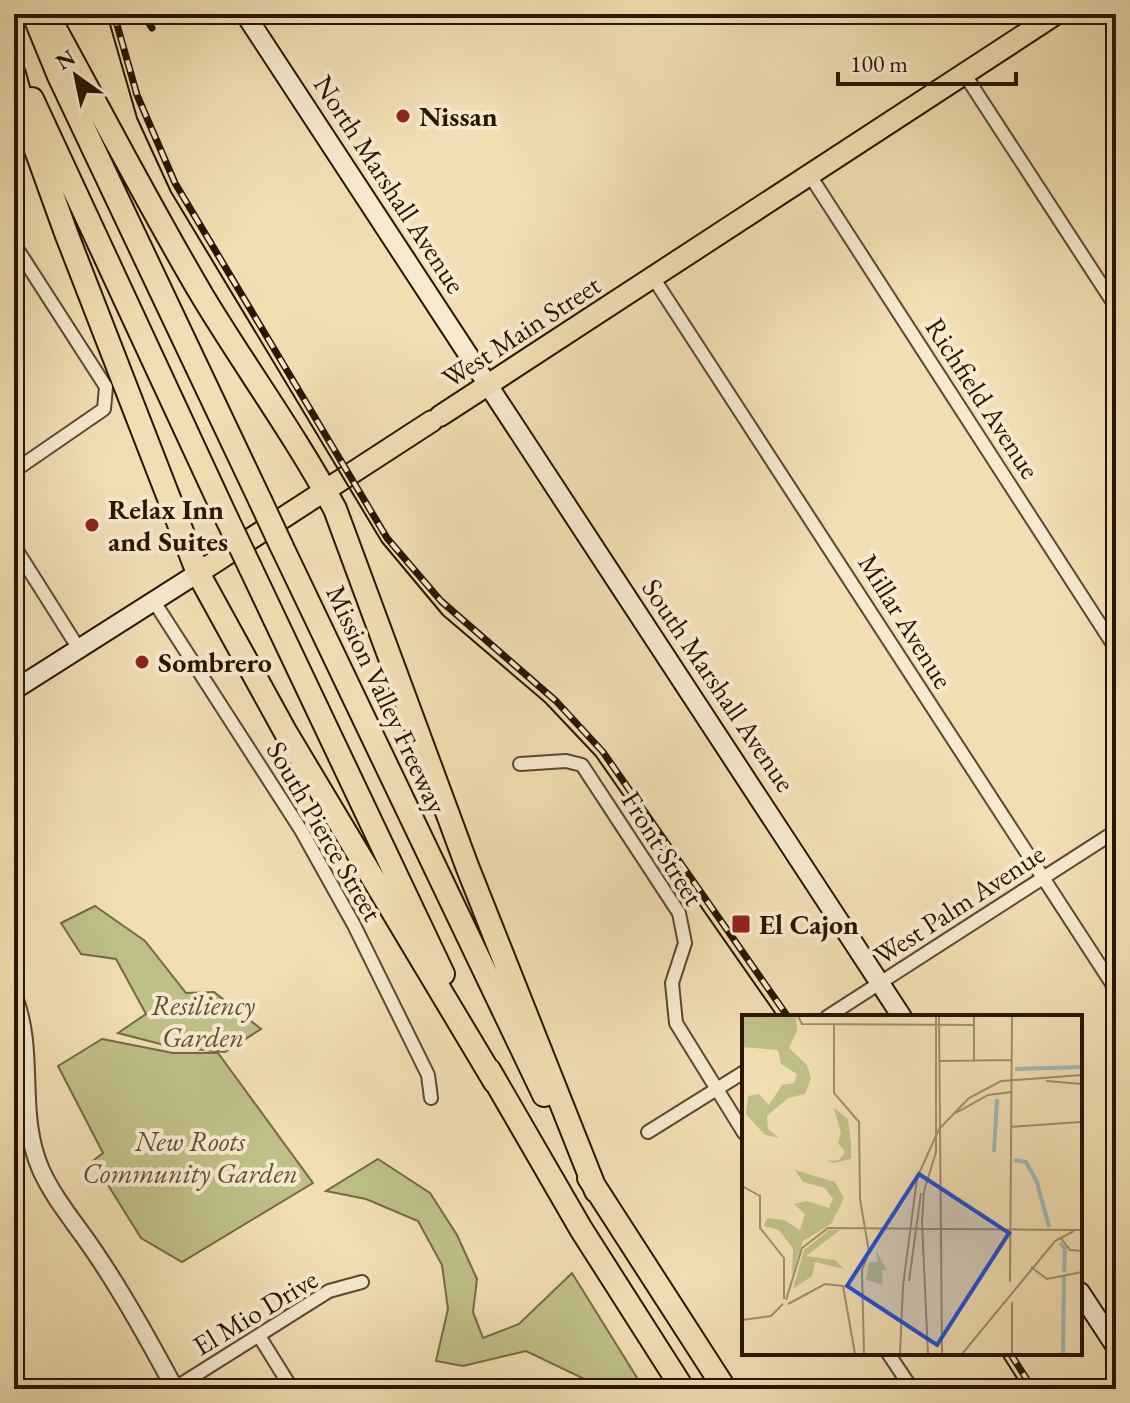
<svg xmlns="http://www.w3.org/2000/svg" width="1130" height="1403" viewBox="0 0 1130 1403" font-family="'EB Garamond',serif">
	<style>
		.green { fill: #bfc089; stroke: #746a45; stroke-width: 2 }
		.lines { fill: none; stroke-linecap: round; stroke-linejoin: round }
		.minor-casing { stroke: #5b482e; stroke-width: 16 }
		.tertiary-casing { stroke: #5b482e; stroke-width: 20 }
		.secondary-casing { stroke: #291501; stroke-width: 22 }
		.primary-casing { stroke: #291501; stroke-width: 24 }
		.motorway-casing { stroke: #291501; stroke-width: 26 }
		.minor { stroke: #f6eace; stroke-width: 12 }
		.tertiary { stroke: #f6eace; stroke-width: 16 }
		.secondary { stroke: #f6eace; stroke-width: 18 }
		.primary { stroke: #f1dfb3; stroke-width: 20 }
		.motorway { stroke: #f1dfb3; stroke-width: 22 }
		.tram { stroke: #291501; stroke-width: 2 }
		.rail-casing { stroke: #291501; stroke-width: 7 }
		.rail { stroke: #f6eace; stroke-width: 4; stroke-dasharray: 12; stroke-linecap: butt }
		.motorway-bridge-casing { stroke: #291501; stroke-width: 26; stroke-linecap: butt }
		.motorway-bridge { stroke: #f1dfb3; stroke-width: 22 }
		.poi-dot { fill: #8f2418; stroke: #f6eace; stroke-width: 3 }
		.labels { text-anchor: middle; stroke-width: 8; stroke-linejoin: round; paint-order: stroke }
		.poi-label { font-size: 28px; font-weight: bold; fill: #291501; stroke: #f6eace; text-anchor: start }
		.street-label { font-size: 28px; fill: #291501; stroke: #f6eace }
		.park-label { font-size: 28px; font-style: italic; fill: #5e5131; stroke: #f6eace }
		.inset-river { fill: none; stroke: #9ebab6; stroke-width: 4 }
		.inset-road { fill: none; stroke: #a18e6c; stroke-width: 2 }
		.view { fill: #1d4ed8; fill-opacity: 0.15; stroke: #1d4ed8; stroke-width: 4 }
		.inset-edge { fill: none; stroke: #291501; stroke-width: 4 }
	</style>
	<rect width="100%" height="100%" fill="#f1dfb3"/>
	<filter id="stains"><feTurbulence type="fractalNoise" baseFrequency=".0025" numOctaves="4"/><feColorMatrix values="0 0 0 0 .2 0 0 0 0 .09 0 0 0 0 .02 0 0 0 .5 -.17"/></filter>
	<radialGradient id="worn" r=".72"><stop offset=".6" stop-color="#630" stop-opacity="0"/><stop offset="1" stop-color="#630" stop-opacity=".3"/></radialGradient>
	<path class="green" d="M95,906L145,941L186,993L214,992L261,1029L225,1052L172,1047L118,1033L146,1014L116,959L81,954L61,923Z
		M102,1039L173,1053H218L313,1183L182,1262L141,1238L93,1161L103,1153L58,1066Z
		M378,1159L430,1193L457,1235L477,1279L473,1312L483,1338L519,1324L572,1273L644,1389H599L597,1385L526,1351L463,1366L436,1361L448,1309L442,1265L418,1221L366,1199L326,1191Z"/>
	<g class="lines">
		<defs>
			<path id="minor" d="M965,75L1116,307
				M809,174L1116,649
				M14,244L106,387L104,409L14,471
				M654,279L1116,990
				M14,546L79,649
				M153,600L301,830L354,925L428,1075L431,1098
				M520,764L566,761L582,765L679,913L685,943L672,983L676,1023L744,1133
				M827,1017L1116,831
				M648,1132L744,1072
				M259,1336L292,1389
				M888,1353L912,1389
				M175,1388L329,1291L362,1282"/>
			<path id="tertiary" d="M14,997C36,1055 16,1113 41,1170C55,1201 80,1229 98,1257C127,1300 151,1344 175,1389"/>
			<path id="secondary" d="M245,14L902,1017
				M14,690L198,573
				M1080,1292L1116,1347"/>
			<path id="primary" d="M440,416L1056,14
				M198,573L432,421"/>
			<path id="motorway" d="M47,14C99,108 148,204 203,297C246,368 295,435 335,509L467,866L596,1191
				M34,15L59,76L260,500
				M14,74L31,136L66,233L198,573L286,733L495,1082
				M32,99L227,519
				M281,545L544,1095
				M250,567L443,974
				M489,1070L581,1229L683,1389
				M589,1178L725,1389"/>
		</defs>
		<use href="#minor" class="minor-casing"/>
		<use href="#tertiary" class="tertiary-casing"/>
		<use href="#secondary" class="secondary-casing"/>
		<use href="#primary" class="primary-casing"/>
		<use href="#motorway" class="motorway-casing"/>
		<use href="#minor" class="minor"/>
		<use href="#tertiary" class="tertiary"/>
		<use href="#secondary" class="secondary"/>
		<use href="#primary" class="primary"/>
		<use href="#motorway" class="motorway"/>
		<path class="tram" d="M107,14L137,118L171,192L382,542L443,615L545,702L596,756L778,1017
			M1001,1353L1024,1389"/>
		<defs>
			<path id="rail" d="M114,14L137,95L175,183L387,538L441,601L556,701L603,752L788,1017
				M143,14L152,28
				M1010,1353L1033,1389"/>
		</defs>
		<use href="#rail" class="rail-casing"/>
		<use href="#rail" class="rail"/>
		<defs>
			<path id="motorway-bridge" d="M260,500L281,545
				M227,519L250,567"/>
		</defs>
		<use href="#motorway-bridge" class="motorway-bridge-casing"/>
		<use href="#motorway-bridge" class="motorway-bridge"/>
	</g>
	<g class="poi-dot">
		<circle cx="403" cy="116" r="8"/>
		<circle cx="92" cy="525" r="8"/>
		<circle cx="142" cy="662" r="8"/>
		<rect x="731" y="914" width="20" height="20" rx="4"/>
	</g>
	<g class="labels">
		<g class="poi-label">
			<text x="419" y="126">Nissan</text>
			<text x="108" y="519">Relax Inn<tspan x="108" dy="32">and Suites</tspan></text>
			<text x="158" y="672">Sombrero</text>
			<text x="759" y="934">El Cajon</text>
		</g>
		<g class="street-label">
			<text transform="translate(390 184) rotate(57)" y="10">North Marshall Avenue</text>
			<text transform="translate(521 331) rotate(-33)" y="10">West Main Street</text>
			<text transform="translate(983 398) rotate(57)" y="10">Richfield Avenue</text>
			<text transform="translate(906 621) rotate(58)" y="10">Millar Avenue</text>
			<text transform="translate(719 685) rotate(56)" y="10">South Marshall Avenue</text>
			<text transform="translate(387 699) rotate(65)" y="10">Mission Valley Freeway</text>
			<text transform="translate(325 831) rotate(60)" y="10">South Pierce Street</text>
			<text transform="translate(663 848) rotate(58)" y="10">Front Street</text>
			<text transform="translate(959 904) rotate(-33)" y="10">West Palm Avenue</text>
			<text transform="translate(255 1312) rotate(-31)" y="10">El Mio Drive</text>
		</g>
		<g class="park-label">
			<text x="203" y="1015">Resiliency<tspan x="203" dy="32">Garden</tspan></text>
			<text x="190" y="1151">New Roots<tspan x="190" dy="32">Community Garden</tspan></text>
		</g>
	</g>
	<g transform="translate(742 1015)">
		<rect width="340" height="340" fill="#f1dfb3"/>
		<path d="M0,1H54L55,16L47,33L65,50L69,63L63,79L46,83L25,101L26,114L37,123L23,120L4,99L6,81L17,79L27,90L40,70L52,68L55,59L39,49L36,35L0,32ZM92,93L106,104L109,129V144L92,148L85,146L97,145L103,137L96,128L99,118ZM53,155L93,167L102,183L89,209L61,226L50,260L51,234L37,215L22,211L25,203L42,205L58,215L63,199L52,189L65,186L87,193L91,184L83,173L61,167ZM87,215H98L64,241L93,245L102,254L73,247L70,261L51,274L62,235ZM134,236L145,255H140L141,270L124,265L127,247H136Z" fill="#bfc089"/>
		<path class="inset-river" d="M273,54L340,52M252,137L255,84M272,145L284,147L295,167L307,212M318,228L323,234L322,257M321,339L322,261"/>
		<path class="inset-road" d="M56,1L60,9L232,10M197,1L200,339M232,1V46M92,9V78L117,107L118,184L127,237L120,255L122,339M197,46L269,45M304,66L340,69M214,98L246,80L269,77M339,107V215M268,112L339,107M0,171L18,181V213L42,243V284M318,222L328,235L340,236M289,252L305,264L340,257M167,266L179,178M268,267L270,1M44,285L60,233L86,213L340,215M270,287V339M46,289L83,269L101,271L113,339M0,305L29,301L41,289M158,339L161,271L175,163L197,114L227,83L259,66L340,60M186,339L180,207L182,176L194,137V1M220,339L313,226L332,216"/>
		<path class="view" d="M177,159L267,218L195,330L105,271Z"/>
		<rect width="340" height="340" class="inset-edge"/>
	</g>
	<rect width="1130" height="1403" fill="none" stroke="#f1dfb3" stroke-width="48"/>
	<rect x="16" y="16" width="1098" height="1371" fill="none" stroke="#291501" stroke-width="4"/>
	<rect x="24" y="24" width="1082" height="1355" fill="none" stroke="#291501" stroke-width="2"/>
	<g transform="translate(76 76) rotate(327)" stroke="#f6eace" stroke-width="6" paint-order="stroke">
	<path d="M0-6L14 30L0 20L-14 30Z" fill="#291501"/>
	<text y="-12" font-size="22" font-weight="bold" text-anchor="middle" fill="#291501">N</text>
	</g>
	<path d="M838 72v12h178v-12" fill="none" stroke="#291501" stroke-width="4"/>
	<text x="850" y="72" font-size="24" fill="#291501" stroke="#f6eace" stroke-width="6" paint-order="stroke">100 m</text>
	<rect width="100%" height="100%" filter="url(#stains)"/>
	<rect width="100%" height="100%" fill="url(#worn)"/>
</svg>
